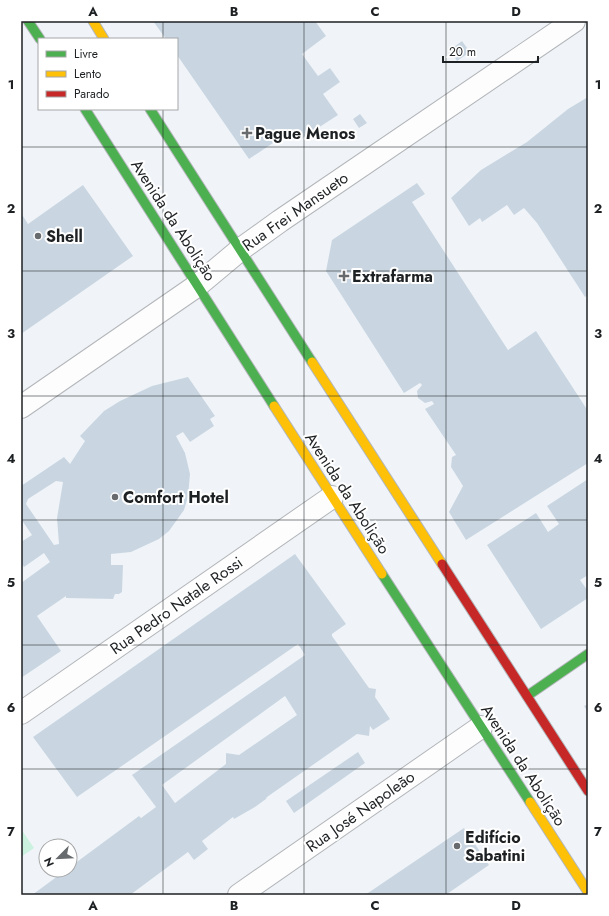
<svg xmlns="http://www.w3.org/2000/svg" width="609" height="916" viewBox="0 0 609 916" font-family="Jost,sans-serif">
	<style>
		.green { fill: #cbf1df }
		.building { fill: #c9d6e2; fill-rule: evenodd }
		.lines { fill: none; stroke-linecap: round; stroke-linejoin: round }
		.street-casing { stroke: #b3b6b9; stroke-width: 24 }
		.fast-casing { stroke: #b3b6b9; stroke-width: 11 }
		.slow-casing { stroke: #b3b6b9; stroke-width: 11 }
		.jam-casing { stroke: #b3b6b9; stroke-width: 11 }
		.street { stroke: #fdfdfe; stroke-width: 22 }
		.fast { stroke: #4caf50; stroke-width: 9 }
		.slow { stroke: #ffc107; stroke-width: 9 }
		.jam { stroke: #c62828; stroke-width: 9 }
		.grid { fill: none; stroke: #1e2123; stroke-width: 1; stroke-opacity: 0.55 }
		.poi-dot { fill: #686b6e; stroke: #fff; stroke-width: 1.5 }
		.labels { text-anchor: middle; stroke-width: 4; stroke-linejoin: round; paint-order: stroke }
		.poi-label { font-size: 16px; font-weight: bold; fill: #1e2123; stroke: #fff; text-anchor: start }
		.street-label { font-size: 16px; fill: #1e2123; stroke: #fff }
		.neatline { fill: none; stroke: #1e2123; stroke-width: 1.5 }
		.grid-label { font-size: 13px; text-anchor: middle; font-weight: bold; fill: #1e2123 }
	</style>
	<rect width="100%" height="100%" fill="#f0f4f8"/>
	<path class="green" d="M21,829L34,848L21,857Z"/>
	<path class="building" d="M153,21H315L326,36L302,54L318,76L330,68L340,82L323,94L338,115L301,139L294,129L249,159L177,55V39H166Z
		M462,41L470,52L457,61L450,50Z
		M588,97V295L585,297L537,223L524,208L514,215L507,205L482,222L480,218L469,226L451,198L481,170L527,142L568,109Z
		M360,114L367,123L359,128L353,119Z
		M417,183L425,194L412,202L508,350L536,331L588,411V463L466,540L449,512L463,486L451,467L452,457L456,455L425,409L434,404L432,401L425,403L418,398L417,391L422,385L420,383L404,393L326,271L332,240Z
		M83,185L133,256L21,334V213L28,224Z
		M188,377L215,416L210,419L214,426L190,442L183,432L176,436L185,453L190,474L188,497L184,510L169,531L159,539L131,552L111,554V565H123L122,592L119,594H115L113,599L66,598V596L37,616L61,651L21,678V583L50,562L44,553L24,567L21,563V542L32,535L21,519V486L64,457L70,464L85,441L80,436L104,411L120,401L152,386ZM56,481L63,482L57,518L59,544L54,545L26,504L28,499Z
		M588,479V575L580,580L588,591V598L541,629L487,545L536,513L548,532L559,524L547,506Z
		M295,554L346,624L332,634V636L369,688L376,689L375,697L390,719L373,730L370,726L369,736L357,734L267,797L266,799L255,807L234,819L233,817L202,841L208,849L194,860L188,852L130,895H32L66,870H70V867L139,816L141,818L156,807L132,775L305,655L298,644L77,797L33,737ZM285,696L297,715L239,755L226,753V764L175,803L162,785Z
		M588,704V712L584,706Z
		M358,752L365,763L294,813L286,801Z
		M464,828L489,865L447,894L448,895H365Z"/>
	<g class="lines">
		<defs>
			<path id="street" d="M21,407L198,285L241,249L280,221L574,21
				M21,713L332,497
				M239,895L481,727"/>
			<path id="fast" d="M28,21L40,39
				M85,109L274,406
				M150,109L312,362
				M382,574L530,802
				M527,696L588,654"/>
			<path id="slow" d="M93,21L104,39
				M312,362L442,564
				M274,406L382,574
				M530,802L588,892"/>
			<path id="jam" d="M442,564L588,791"/>
		</defs>
		<use href="#street" class="street-casing"/>
		<use href="#fast" class="fast-casing"/>
		<use href="#slow" class="slow-casing"/>
		<use href="#jam" class="jam-casing"/>
		<use href="#street" class="street"/>
		<use href="#fast" class="fast"/>
		<use href="#slow" class="slow"/>
		<use href="#jam" class="jam"/>
	</g>
	<path class="grid" d="M163,21V39M304,21V895M446,21V895M163,109V895M21,147H588M21,271H588M21,396H588M21,520H588M21,645H588M21,769H588"/>
	<g class="poi-dot">
		<path d="M245 127h4v4h4v4h-4v4h-4v-4h-4v-4h4z"/>
		<circle cx="38" cy="236" r="4"/>
		<path d="M342 270h4v4h4v4h-4v4h-4v-4h-4v-4h4z"/>
		<circle cx="115" cy="497" r="4"/>
		<circle cx="457" cy="846" r="4"/>
	</g>
	<g class="labels">
		<g class="poi-label">
			<text x="255" y="139">Pague Menos</text>
			<text x="46" y="242">Shell</text>
			<text x="352" y="282">Extrafarma</text>
			<text x="123" y="503">Comfort Hotel</text>
			<text x="465" y="843">Edifício<tspan x="465" dy="18">Sabatini</tspan></text>
		</g>
		<g class="street-label">
			<text transform="translate(295 211) rotate(-35)" y="6">Rua Frei Mansueto</text>
			<text transform="translate(174 220) rotate(57)" y="6">Avenida da Abolição</text>
			<text transform="translate(348 493) rotate(57)" y="6">Avenida da Abolição</text>
			<text transform="translate(176 605) rotate(-35)" y="6">Rua Pedro Natale Rossi</text>
			<text transform="translate(524 765) rotate(57)" y="6">Avenida da Abolição</text>
			<text transform="translate(360 811) rotate(-35)" y="6">Rua José Napoleão</text>
		</g>
	</g>
	<rect width="609" height="916" fill="none" stroke="#ffffff" stroke-width="44"/>
	<rect x="38" y="38" width="140" height="72" fill="#ffffff" stroke="#a5a6a7"/>
	<rect x="46" y="51" width="20" height="6" fill="#4caf50" stroke="#a5a6a7"/>
	<text x="74" y="58" font-size="12" fill="#1e2123">Livre</text>
	<rect x="46" y="71" width="20" height="6" fill="#ffc107" stroke="#a5a6a7"/>
	<text x="74" y="78" font-size="12" fill="#1e2123">Lento</text>
	<rect x="46" y="91" width="20" height="6" fill="#c62828" stroke="#a5a6a7"/>
	<text x="74" y="98" font-size="12" fill="#1e2123">Parado</text>
	<g transform="translate(58 858) rotate(246)"><circle r="19" fill="#ffffff" stroke="#a5a6a7"/>
	<path d="M0-3L7 15L0 10L-7 15Z" fill="#686b6e"/>
	<text y="-6" font-size="11" font-weight="bold" text-anchor="middle" fill="#1e2123">N</text>
	</g>
	<path d="M443 56v6h95v-6" fill="none" stroke="#1e2123" stroke-width="2"/>
	<text x="449" y="56" font-size="12" fill="#1e2123" stroke="#ffffff" stroke-width="3" paint-order="stroke">20 m</text>
	<rect x="22" y="22" width="565" height="872" class="neatline"/>
	<g class="grid-label">
		<text x="93" y="16">A</text>
		<text x="234" y="16">B</text>
		<text x="375" y="16">C</text>
		<text x="516" y="16">D</text>
		<text x="11" y="89">1</text>
		<text x="598" y="89">1</text>
		<text x="11" y="213">2</text>
		<text x="598" y="213">2</text>
		<text x="11" y="338">3</text>
		<text x="598" y="338">3</text>
		<text x="11" y="463">4</text>
		<text x="598" y="463">4</text>
		<text x="11" y="587">5</text>
		<text x="598" y="587">5</text>
		<text x="11" y="712">6</text>
		<text x="598" y="712">6</text>
		<text x="11" y="836">7</text>
		<text x="598" y="836">7</text>
		<text x="93" y="910">A</text>
		<text x="234" y="910">B</text>
		<text x="375" y="910">C</text>
		<text x="516" y="910">D</text>
	</g>
</svg>
